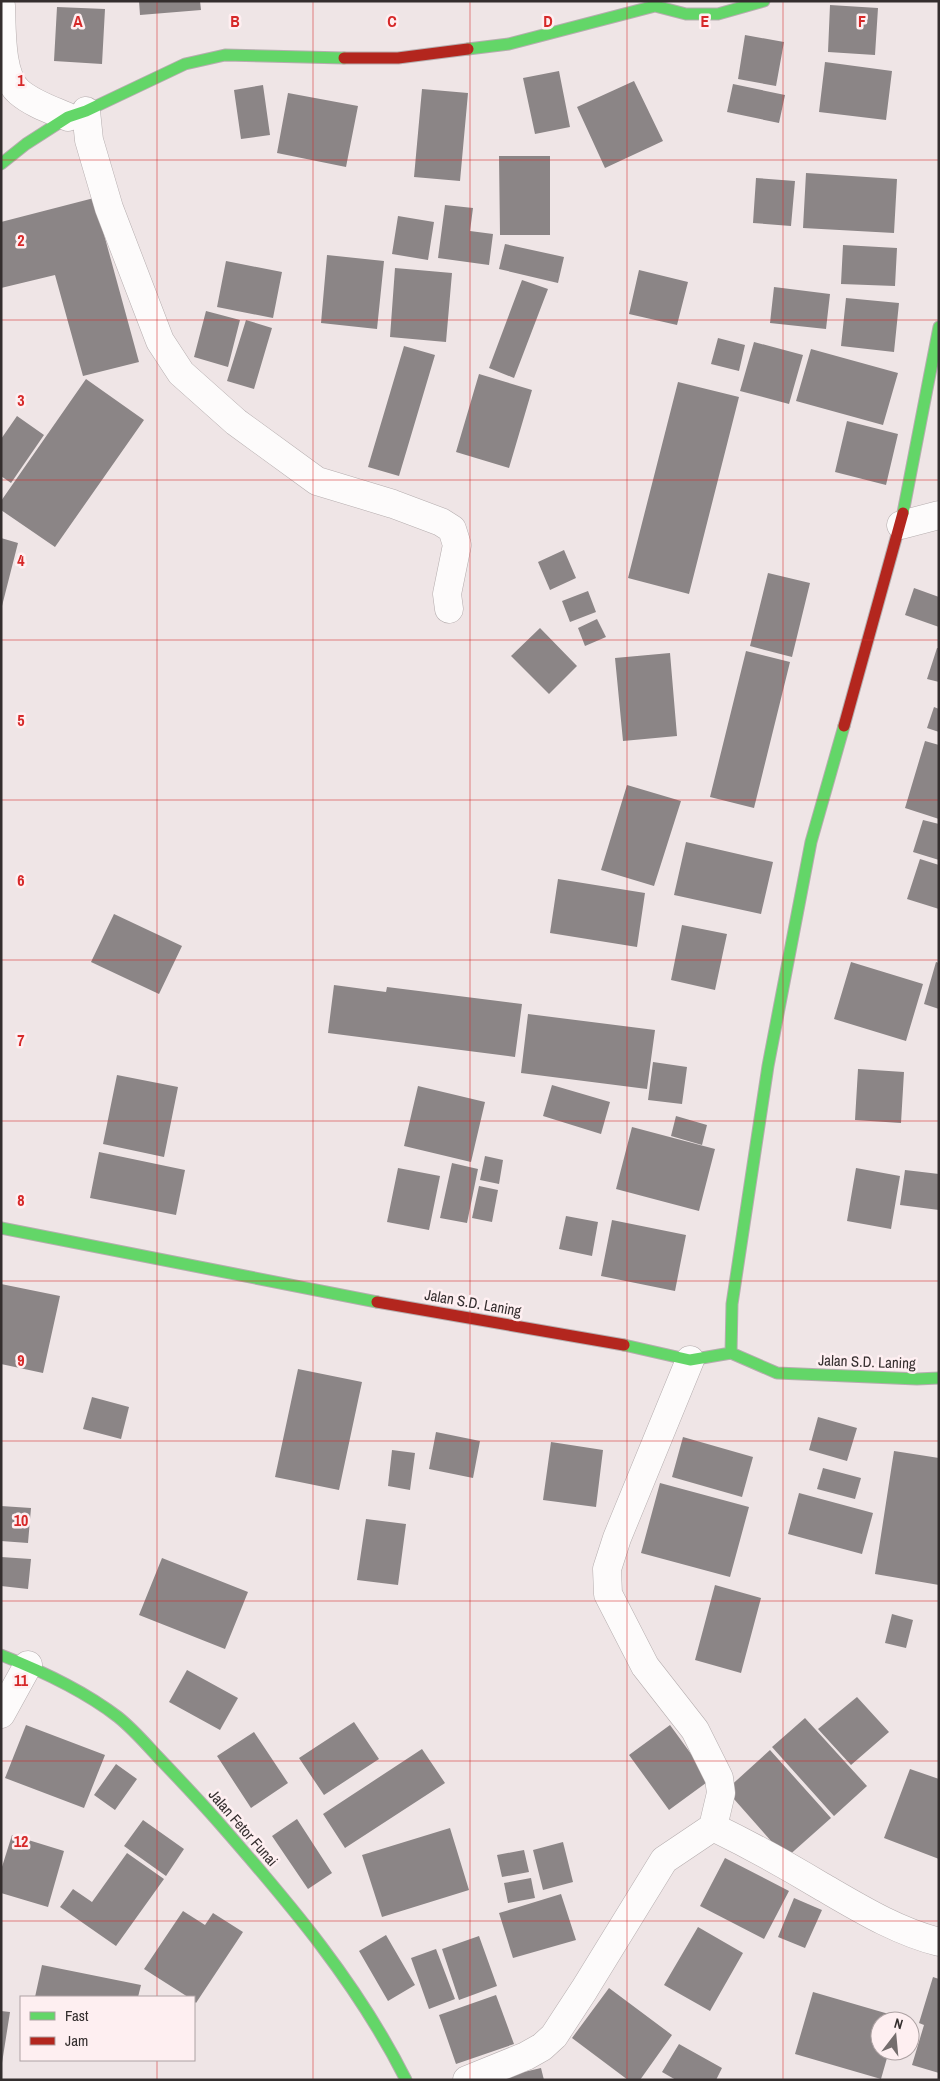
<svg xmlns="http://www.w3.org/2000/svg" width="940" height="2081" viewBox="0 0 940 2081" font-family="'Archivo Narrow',sans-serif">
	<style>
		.building { fill: #8b8586 }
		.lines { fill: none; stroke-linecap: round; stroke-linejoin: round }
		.street-casing { stroke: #b5adae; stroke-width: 29 }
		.fast-casing { stroke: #b5adae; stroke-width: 13 }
		.jam-casing { stroke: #b5adae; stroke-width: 13 }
		.street { stroke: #fdfbfb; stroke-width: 28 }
		.fast { stroke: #63d668; stroke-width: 11 }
		.jam { stroke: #b3261e; stroke-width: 11 }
		.grid { fill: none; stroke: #d62828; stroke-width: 1; stroke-opacity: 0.55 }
		.labels { text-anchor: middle; stroke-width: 5; stroke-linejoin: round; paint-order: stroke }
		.street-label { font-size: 15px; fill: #342e2e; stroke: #feeff1 }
		.grid-label { font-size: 16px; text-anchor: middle; font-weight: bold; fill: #d62828; stroke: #feeff1; stroke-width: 5; stroke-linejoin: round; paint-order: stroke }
	</style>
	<rect width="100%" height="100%" fill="#efe5e6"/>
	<path class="building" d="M139,1H200L201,10L140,15Z
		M830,5L878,8L875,55L828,52Z
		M57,7L105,9L102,64L54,61Z
		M745,35L784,42L776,86L738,79Z
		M825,62L892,71L886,120L819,112Z
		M559,71L570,127L535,134L523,78Z
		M634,81L663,141L605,168L577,107Z
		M733,84L785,95L779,123L727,112Z
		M263,85L270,135L241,139L234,90Z
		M422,89L468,93L460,181L414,177Z
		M288,93L358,106L346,167L277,153Z
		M499,156H550V235H500Z
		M806,173L897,179L894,233L803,228Z
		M756,178L795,181L791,226L753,223Z
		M94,198L139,362L83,376L55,275L1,288V222Z
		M445,205L473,208L470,231L493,234L489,265L438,258Z
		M398,216L434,222L428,260L392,254Z
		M505,244L564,257L558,283L499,269Z
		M843,245L897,248L895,286L841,284Z
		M327,255L384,261L377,329L321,323Z
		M226,261L282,272L273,318L217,307Z
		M395,268L452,273L446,342L390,337Z
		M639,270L688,282L677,325L629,314Z
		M522,280L548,289L514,378L489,368Z
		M774,287L830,294L826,329L770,323Z
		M846,298L899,303L894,352L841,346Z
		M206,311L240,320L228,367L194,357Z
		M246,320L272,328L254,389L227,381Z
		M718,338L745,345L739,371L711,364Z
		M754,342L803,355L789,404L740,391Z
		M404,346L435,355L399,476L368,467Z
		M811,349L898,373L883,425L796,401Z
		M479,374L532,390L509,468L456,452Z
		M86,379L144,420L55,547L1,510V501Z
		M678,382L739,397L689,594L628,578Z
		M17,416L44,435L11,483L1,476V439Z
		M847,421L898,434L886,485L835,472Z
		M1,538L18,543L2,606L1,605Z
		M564,550L576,578L550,590L538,562Z
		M768,573L810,583L792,657L750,646Z
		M914,588L939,597V627L905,615Z
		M588,591L596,612L570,622L562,601Z
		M597,619L606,637L585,646L578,628Z
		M540,628L577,666L549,694L511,656Z
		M937,648H939V682L927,679Z
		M746,651L790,662L754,808L710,797Z
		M670,653L677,736L623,741L615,658Z
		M934,707L939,709V732L927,728Z
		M925,741L939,745V819L905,808Z
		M627,785L681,801L654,886L601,870Z
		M923,820L939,824V860L913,852Z
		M686,842L773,862L761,914L674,895Z
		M920,859L939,865V909L907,899Z
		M558,879L645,893L637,947L550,933Z
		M114,914L182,946L159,994L91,962Z
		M682,925L727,934L715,990L671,980Z
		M851,962L923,984L906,1041L834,1019Z
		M936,962L939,963V1009L924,1004Z
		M334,985L386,992L387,987L522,1004L515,1057L328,1033Z
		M528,1014L655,1030L647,1089L521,1073Z
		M653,1062L687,1067L682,1104L648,1100Z
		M858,1069L904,1072L901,1123L855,1120Z
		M117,1075L178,1087L164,1157L103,1144Z
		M552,1085L610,1102L601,1134L543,1116Z
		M418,1086L485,1102L471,1162L404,1146Z
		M676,1116L707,1125L702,1145L671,1136Z
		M632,1127L715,1149L699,1211L616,1189Z
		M99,1152L185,1170L176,1215L90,1198Z
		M485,1156L503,1160L499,1184L480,1180Z
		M452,1163L478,1169L467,1223L440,1218Z
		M398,1168L440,1176L429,1230L387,1222Z
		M856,1168L900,1176L891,1229L847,1221Z
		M905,1170L939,1174V1210L900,1205Z
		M479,1186L498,1190L492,1222L472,1218Z
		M566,1216L598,1222L592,1256L559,1249Z
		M612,1220L686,1235L675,1291L601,1276Z
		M1,1284L60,1296L43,1373L1,1364Z
		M298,1369L362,1382L339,1490L275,1477Z
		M92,1397L129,1407L121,1439L83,1429Z
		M818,1417L857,1428L847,1461L809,1450Z
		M436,1432L480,1441L473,1478L429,1469Z
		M683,1437L753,1457L742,1497L672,1477Z
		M551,1442L603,1450L596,1507L543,1500Z
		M392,1450L415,1453L410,1490L388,1486Z
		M894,1451L939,1458V1585L875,1574Z
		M823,1468L861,1478L855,1499L817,1489Z
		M660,1483L749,1507L730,1577L641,1553Z
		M799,1493L873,1513L862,1554L788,1534Z
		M1,1506L31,1508L28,1543L1,1541Z
		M366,1519L406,1524L398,1585L357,1580Z
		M1,1557L31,1559L28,1589L1,1586Z
		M162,1558L248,1592L225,1649L139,1615Z
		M715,1585L761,1598L741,1673L695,1660Z
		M892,1614L913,1620L906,1648L885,1643Z
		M187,1670L238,1698L220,1730L169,1702Z
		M857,1697L889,1732L851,1765L818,1729Z
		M805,1718L867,1786L834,1816L772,1747Z
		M354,1722L379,1759L324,1795L299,1758Z
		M26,1725L105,1755L84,1808L5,1778Z
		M670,1725L710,1780L669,1810L629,1755Z
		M254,1732L288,1783L251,1808L217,1756Z
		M422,1749L445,1783L345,1848L323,1814Z
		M770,1750L831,1818L786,1858L726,1790Z
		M116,1764L137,1779L115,1810L94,1795Z
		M910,1769L939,1779V1859L884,1838Z
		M297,1819L332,1873L308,1889L272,1836Z
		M143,1820L184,1849L166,1876L124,1846Z
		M450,1828L469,1890L382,1917L362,1855Z
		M12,1835L64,1851L48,1907L1,1893V1870Z
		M563,1842L573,1882L543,1890L533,1850Z
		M524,1850L529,1872L502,1877L497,1855Z
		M127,1853L164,1879L116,1946L60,1907L73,1889L92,1902Z
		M725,1858L789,1891L764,1939L700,1906Z
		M531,1878L535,1898L508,1903L504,1883Z
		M561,1894L576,1940L513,1958L499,1913Z
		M794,1898L822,1910L805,1948L778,1937Z
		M183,1911L205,1925L213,1913L243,1932L196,2003L194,2001V1997H188L144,1969Z
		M698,1927L743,1953L710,2011L664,1985Z
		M386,1935L415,1985L388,2001L359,1951Z
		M479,1936L497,1986L459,2000L442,1949Z
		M436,1949L455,1999L429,2009L411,1958Z
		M42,1965L141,1985L138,1997H35Z
		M933,1977L939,1979V2073L912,2065L924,2025L919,2023Z
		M609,1988L672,2035L640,2080H628L572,2038Z
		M813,1992L899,2017L898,2021H880V2051H889L881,2079L795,2054Z
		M496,1995L514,2044L456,2064L439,2015Z
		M1,2011L10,2012L2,2063H1Z
		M679,2044L722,2068L716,2080H676L662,2072Z
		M541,2068L544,2080H494V2079Z"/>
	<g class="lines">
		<defs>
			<path id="street" d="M1,6C2,29 0,76 19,92C33,104 52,110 68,117
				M86,111L89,140L109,208L160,341L181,373L236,422L317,481L393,504L441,522L452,529L457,545L447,594L449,609
				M901,525L939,515
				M690,1360L617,1538L607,1569L608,1594L645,1666L695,1730L719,1778L721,1793L713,1827
				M1,1714L28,1665
				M467,2080L526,2056L542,2047L554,2036L584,1990L664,1860L713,1827C750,1845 786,1865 821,1886C859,1908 896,1931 939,1942"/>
			<path id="fast" d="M468,49L509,44L655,6L686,14H718L764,1
				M1,164L26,144L68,117L86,111L185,64L225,55L344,58
				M903,513L939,327
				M1,1228L377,1302
				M624,1345L690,1360L731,1353L777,1373L917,1379L939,1378
				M731,1353L732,1304L768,1066L811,842L844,726
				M1,1655C42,1671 83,1690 118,1717C133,1729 145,1743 158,1757C179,1779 200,1801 220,1824C290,1904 358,1984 406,2080"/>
			<path id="jam" d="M344,58H398L468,49
				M844,726L903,513
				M377,1302L624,1345"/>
		</defs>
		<use href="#street" class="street-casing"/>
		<use href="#fast" class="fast-casing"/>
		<use href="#jam" class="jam-casing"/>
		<use href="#street" class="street"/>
		<use href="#fast" class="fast"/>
		<use href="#jam" class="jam"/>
	</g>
	<path class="grid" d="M157,1V1997M313,1V2080M470,1V2080M627,1V2080M783,1V2080M1,160H939M1,320H939M1,480H939M1,640H939M1,800H939M1,960H939M1,1121H939M1,1281H939M1,1441H939M1,1601H939M1,1761H939M1,1921H939M157,2060V2080"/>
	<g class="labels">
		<g class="street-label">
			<text transform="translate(473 1303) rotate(10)" y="5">Jalan S.D. Laning</text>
			<text transform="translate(867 1362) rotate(2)" y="5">Jalan S.D. Laning</text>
			<text transform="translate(243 1828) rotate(49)" y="5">Jalan Fetor Funai</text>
		</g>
	</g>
	<g class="grid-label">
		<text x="78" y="27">A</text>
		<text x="235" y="27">B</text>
		<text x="392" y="27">C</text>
		<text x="548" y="27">D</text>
		<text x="705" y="27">E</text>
		<text x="862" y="27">F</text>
		<text x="21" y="86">1</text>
		<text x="21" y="246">2</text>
		<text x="21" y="406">3</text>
		<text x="21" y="566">4</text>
		<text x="21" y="726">5</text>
		<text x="21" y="886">6</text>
		<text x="21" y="1046">7</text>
		<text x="21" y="1206">8</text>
		<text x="21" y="1366">9</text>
		<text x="21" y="1526">10</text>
		<text x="21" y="1686">11</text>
		<text x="21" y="1847">12</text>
	</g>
	<rect width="940" height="2081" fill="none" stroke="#342e2e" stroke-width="5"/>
	<rect x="20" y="1996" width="175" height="65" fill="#feeff1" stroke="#ada2a3"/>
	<rect x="30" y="2012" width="25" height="8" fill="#63d668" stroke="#ada2a3"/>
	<text x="65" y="2021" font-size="15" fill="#342e2e">Fast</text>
	<rect x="30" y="2037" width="25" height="8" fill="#b3261e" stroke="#ada2a3"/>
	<text x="65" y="2046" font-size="15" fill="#342e2e">Jam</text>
	<g transform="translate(895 2036) rotate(16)"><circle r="24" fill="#feeff1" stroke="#ada2a3"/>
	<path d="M0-4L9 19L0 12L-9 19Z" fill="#756e6e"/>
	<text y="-8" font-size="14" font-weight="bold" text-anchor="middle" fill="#342e2e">N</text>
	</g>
</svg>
